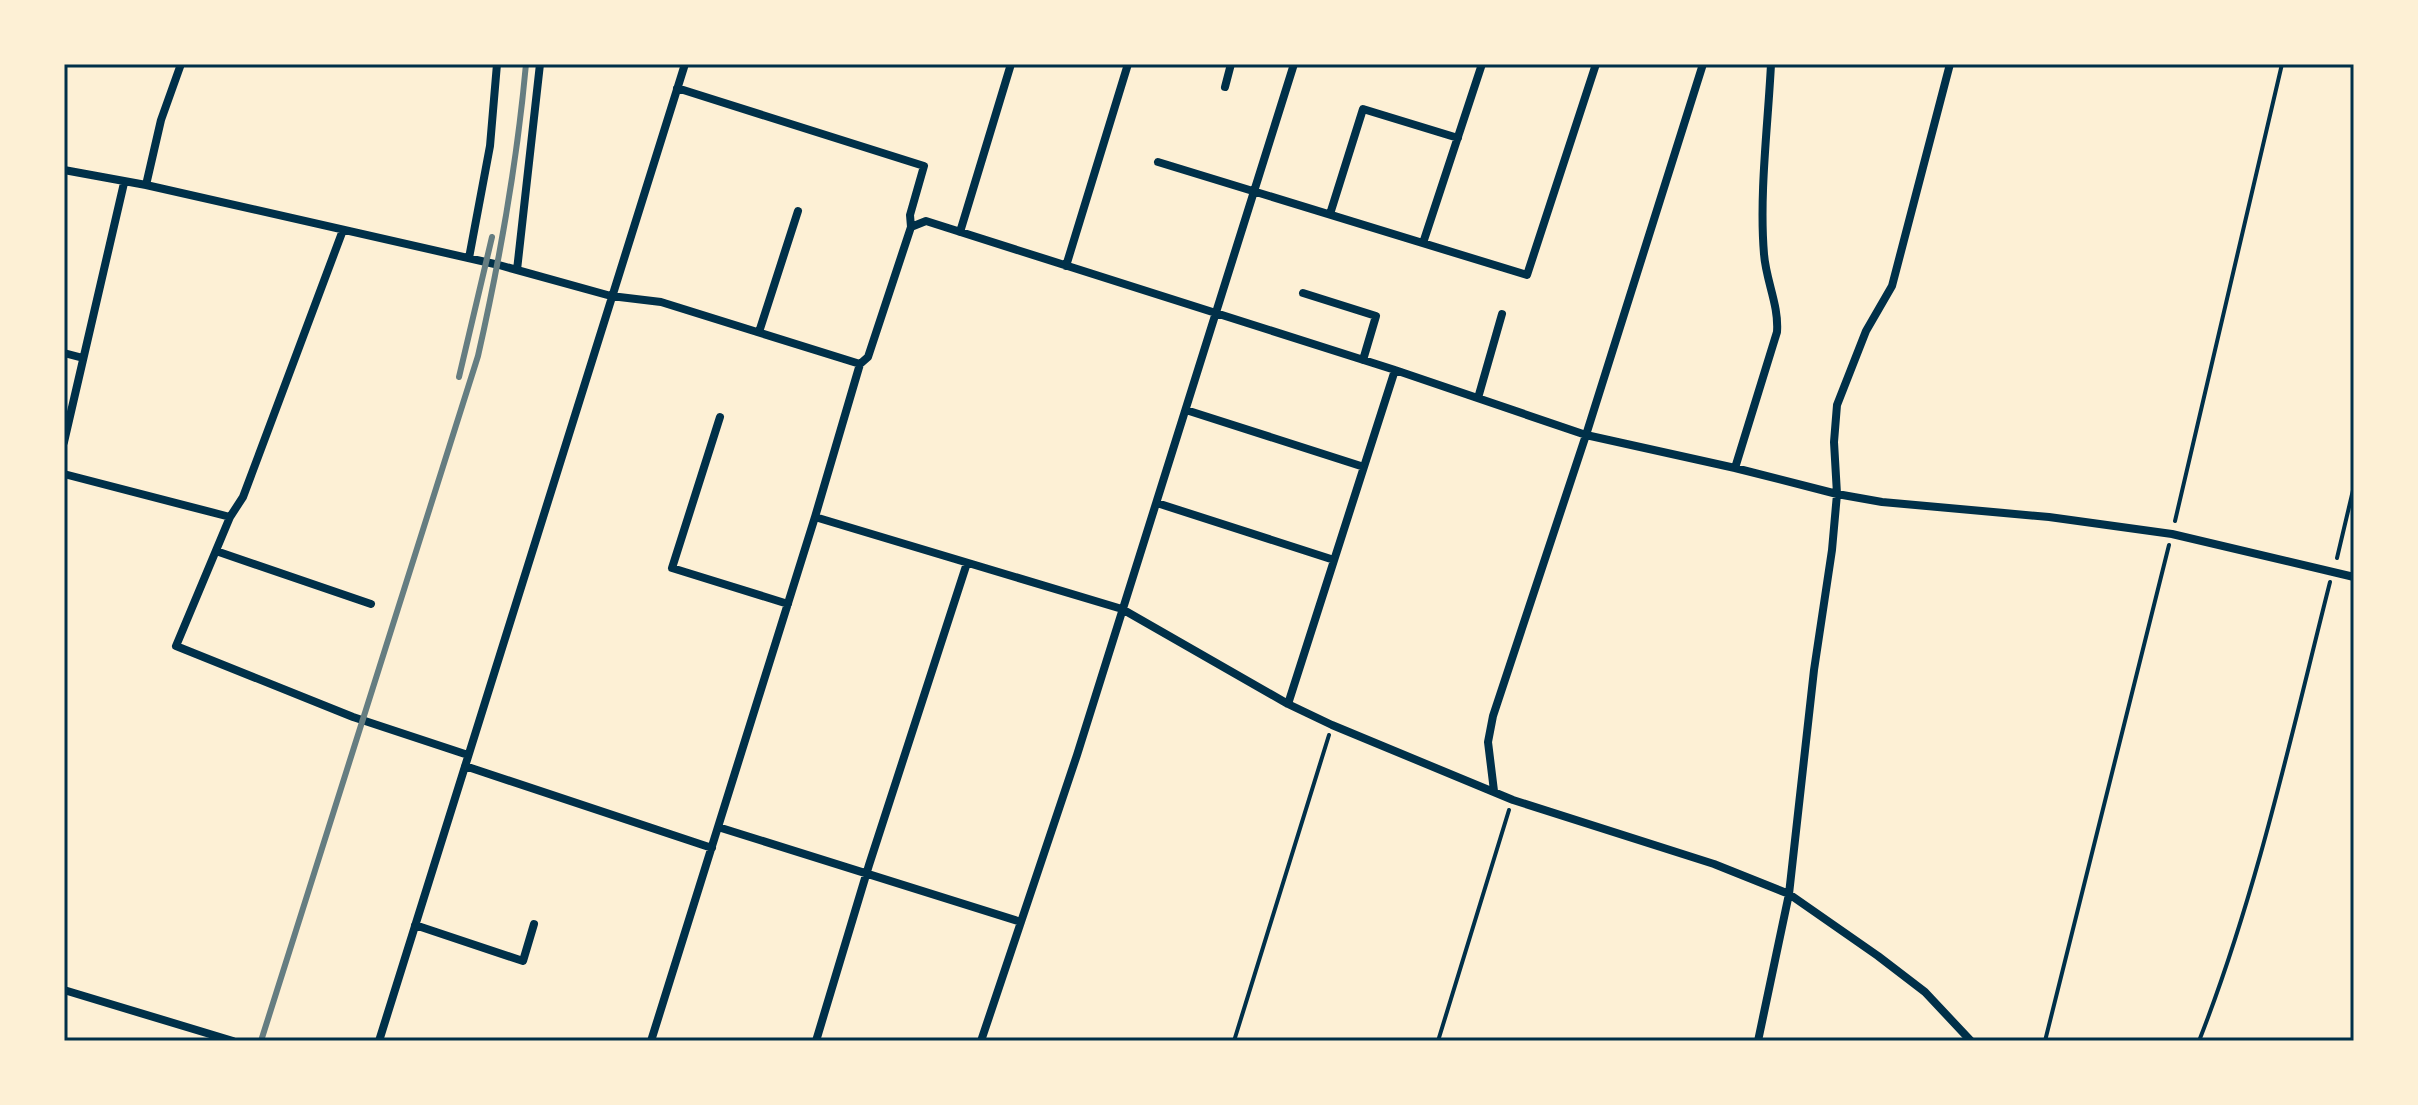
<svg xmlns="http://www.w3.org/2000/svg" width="2418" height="1105" viewBox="0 0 2418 1105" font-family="'Varela Round',sans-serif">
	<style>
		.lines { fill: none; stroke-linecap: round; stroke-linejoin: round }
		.path { stroke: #003049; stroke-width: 4 }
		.minor { stroke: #003049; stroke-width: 8 }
		.rail { stroke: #657d81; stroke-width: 6 }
		.neatline { fill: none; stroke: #003049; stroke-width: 3 }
	</style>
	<rect width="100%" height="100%" fill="#fdf0d5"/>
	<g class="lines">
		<path class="path" d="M2175,521L2282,64
			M2337,558L2354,486
			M1234,1041L1329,735
			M1438,1041L1509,810
			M2045,1041L2169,545
			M2199,1041C2257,893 2291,736 2330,582"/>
		<path class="minor" d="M1225,87L1231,64
			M677,88L924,166L910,215L911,227
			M1158,162L1527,275L1596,64
			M64,170L146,185L499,265L611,296L661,302L860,364
			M146,185L161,120L181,64
			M1330,214L1363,109L1458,138
			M343,230L243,497L230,517L176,646L353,717L468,755
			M960,232L1011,64
			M1423,243L1482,64
			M469,258L490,146L497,64
			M1066,266L1128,64
			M517,270L540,64
			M1303,293L1376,316L1363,360
			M759,332L798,211
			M64,353L83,358
			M1478,398L1502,314
			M1186,410L1364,467
			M720,417L672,568L788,604
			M64,442L124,183
			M1735,468L1777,332C1779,305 1766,281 1764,254C1759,194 1768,125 1771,64
			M64,474L230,517
			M1157,503L1334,560
			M815,517L1122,609L1288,704L1332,725L1513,800L1714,864L1789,894L1878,956L1925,992L1971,1041
			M216,551L371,604
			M1288,704L1395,370
			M465,766L712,848
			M1494,791L1488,742L1493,716L1586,435L1703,64
			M718,827L1021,922
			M415,925L523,961L534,924
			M64,990L233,1041
			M379,1041L685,64
			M651,1041L815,517L860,364L868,357L911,227L926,221L1395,370L1586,435L1735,468L1837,494L1882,502L2049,517L2172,534L2354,577
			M816,1041L869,865L967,563
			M981,1041L1077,755L1294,64
			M1758,1041L1789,894L1814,670L1832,550L1837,494L1834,442L1837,405L1866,331L1892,286L1950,64"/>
		<path class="rail" d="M459,377L492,237
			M261,1041L478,356C500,259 517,163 526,64"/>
	</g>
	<rect width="2418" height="1105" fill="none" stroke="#fdf0d5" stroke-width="132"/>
	<rect x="66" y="66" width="2286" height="973" class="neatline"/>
</svg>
